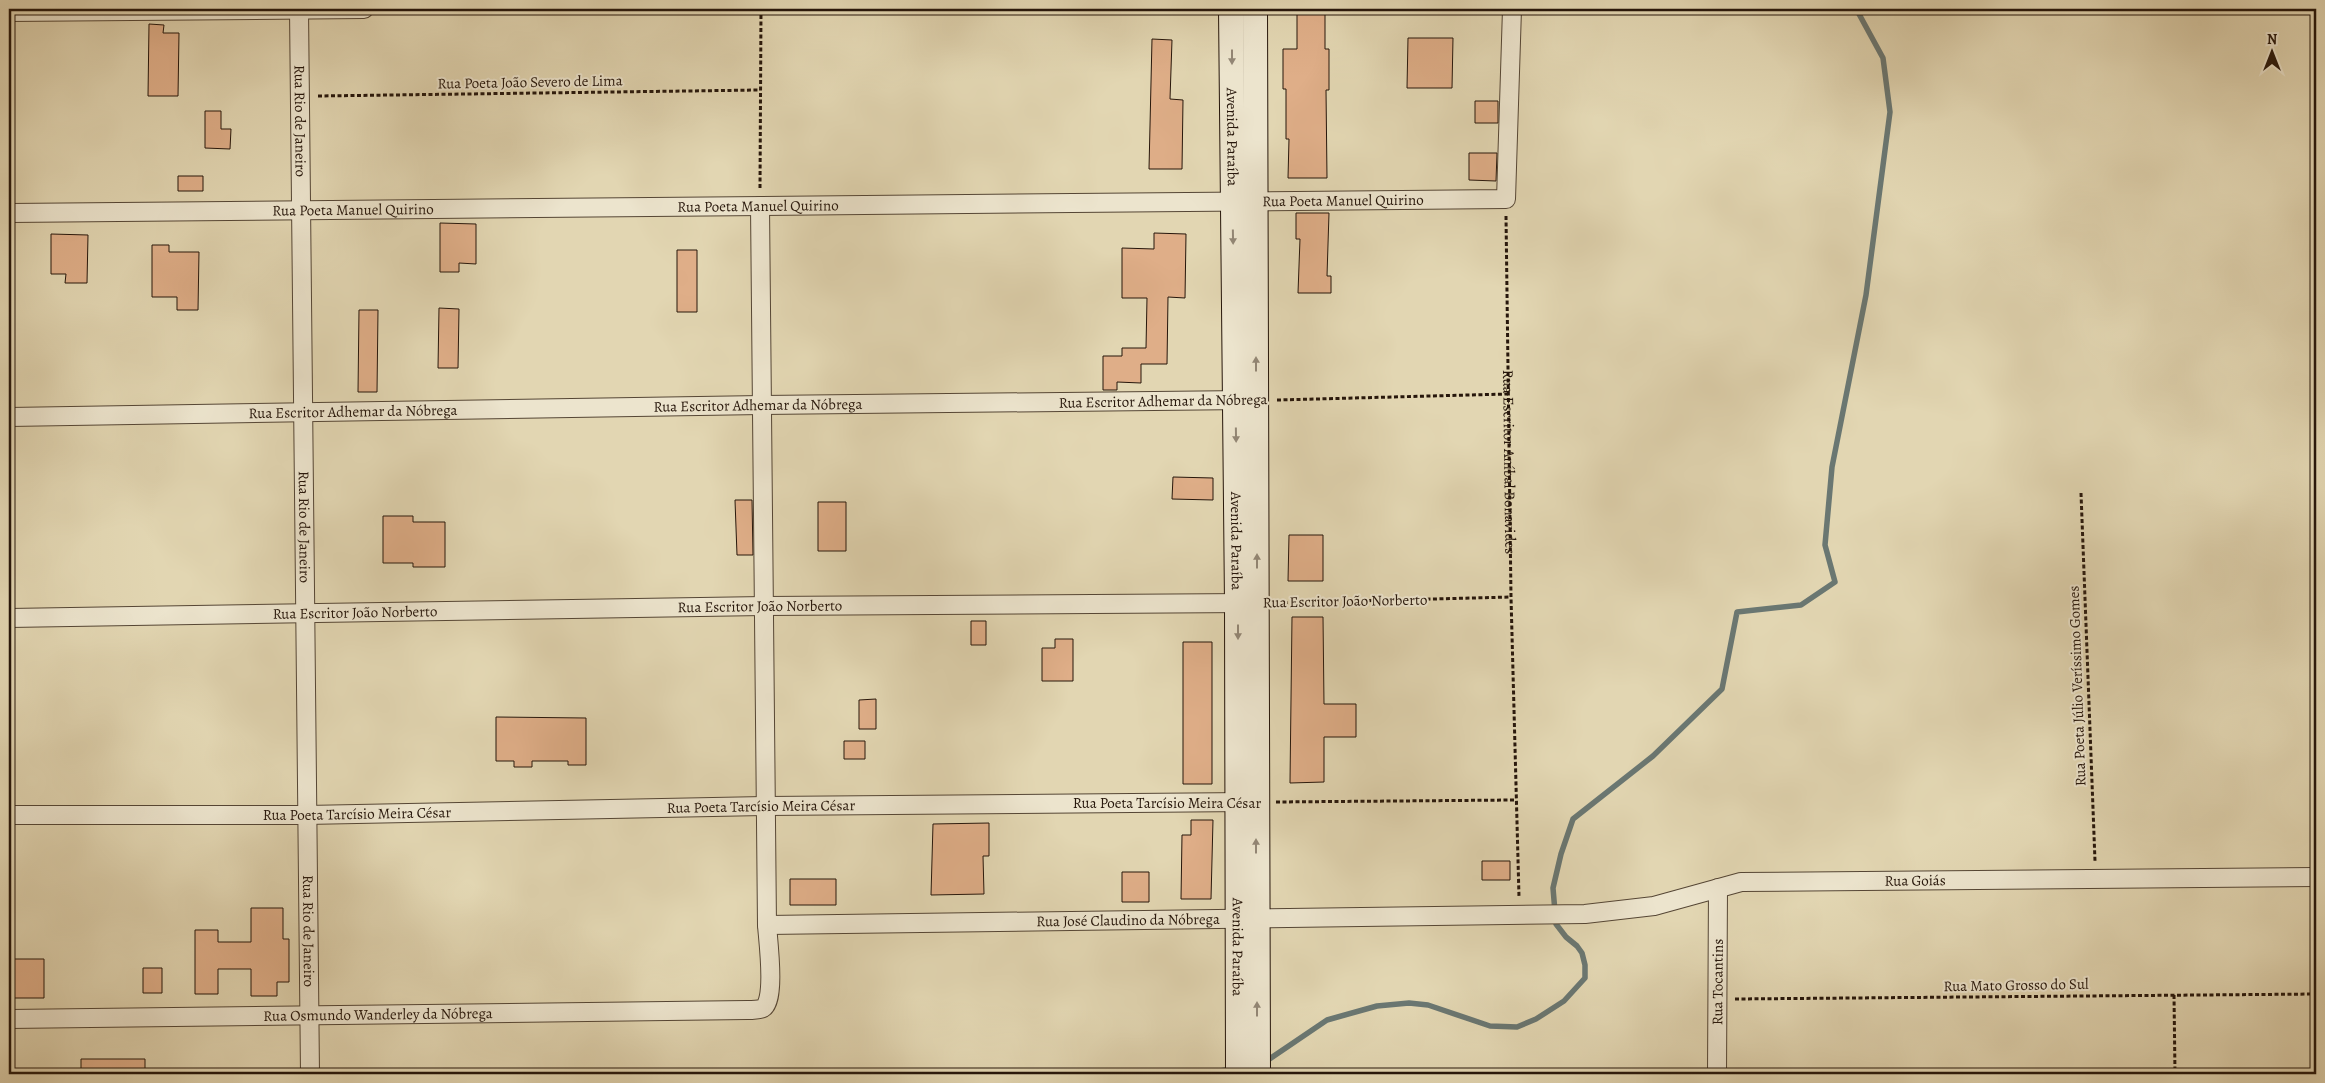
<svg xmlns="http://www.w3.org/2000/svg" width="2325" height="1083" viewBox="0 0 2325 1083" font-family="Alegreya,serif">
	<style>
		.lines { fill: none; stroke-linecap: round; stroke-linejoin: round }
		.stream { stroke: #6a7772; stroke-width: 5.5 }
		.building { fill: #dfae88; stroke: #26160b }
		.street-casing { stroke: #554635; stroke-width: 20 }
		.secondary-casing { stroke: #26160b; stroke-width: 26 }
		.path { stroke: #26160b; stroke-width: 3; stroke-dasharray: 4 2.5; stroke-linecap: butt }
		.street { stroke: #ece4cd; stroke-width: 18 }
		.secondary { stroke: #ece4cd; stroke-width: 24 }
		.oneway { fill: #938776 }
		.labels { text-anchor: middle; stroke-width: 4; stroke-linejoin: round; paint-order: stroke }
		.street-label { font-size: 15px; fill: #26160b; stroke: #ece4cd }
	</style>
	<rect width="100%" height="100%" fill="#e2d6b2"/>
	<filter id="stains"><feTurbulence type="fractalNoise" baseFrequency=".004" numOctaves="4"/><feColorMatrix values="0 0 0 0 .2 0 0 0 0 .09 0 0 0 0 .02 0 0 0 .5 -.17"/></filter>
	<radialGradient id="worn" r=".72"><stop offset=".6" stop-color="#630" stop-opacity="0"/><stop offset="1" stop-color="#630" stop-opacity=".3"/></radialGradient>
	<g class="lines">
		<path class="stream" d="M1265,1062L1327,1020L1377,1006L1409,1003L1428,1005L1490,1026L1517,1027L1536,1019L1564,1001L1585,978V965L1582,953L1577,946L1566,937L1556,924L1553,888L1561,854L1573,819L1653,756L1722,689L1737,612L1801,605L1835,582L1825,545L1832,467L1866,295L1890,112L1883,58L1859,14L1858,9
			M1202,1074L1232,1069"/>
	</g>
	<path class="building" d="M1297,11L1325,12V49H1329V90H1326L1327,178H1288L1289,139H1286V89H1283V49H1297Z
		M149,24L164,25L163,33H179L178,96H148Z
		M1408,38H1453L1452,88H1407Z
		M1152,39L1172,40L1170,99L1183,100L1182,169H1149Z
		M1475,101H1498V123H1475Z
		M205,111H221V129H231L230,149L205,148Z
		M1469,153H1497L1496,181L1469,180Z
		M178,176H203V191H178Z
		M1296,213H1329L1327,276H1331V293H1298L1300,239H1296Z
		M440,223L476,224V264L459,263V272H440Z
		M1154,233L1186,234L1185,298L1168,297L1167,364H1141V383L1117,382V390H1103V356H1122V348H1146L1147,298H1122V248L1154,249Z
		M51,234L88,235L87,283H65L66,274H51Z
		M152,245H169V252H199L198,310H177V297H152Z
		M677,250H697V312H677Z
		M439,308L459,309L458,368H438Z
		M359,310H378L377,392H358Z
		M1173,477L1213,478V500L1172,499Z
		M735,500H752L753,555H737Z
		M818,502H846V551H818Z
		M383,516H413V522H445V567H413V563H383Z
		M1289,535H1323V581H1288Z
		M1292,617H1323L1324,704H1356V737H1324V782L1290,783Z
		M971,621H986V645H971Z
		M1055,639H1073V681H1042V648H1055Z
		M1183,642H1212V784H1183Z
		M876,699V729H859V700Z
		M496,717L586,718V765H568V761H532V767H514V761H496Z
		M844,741H865V759H844Z
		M1191,820H1213L1211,899H1181L1182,835H1191Z
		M989,823V856H983L984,894L931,895L933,824Z
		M1482,861H1510V880H1482Z
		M1122,872H1149V902H1122Z
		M790,879H836V905H790Z
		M251,908H283V939H289V982H277V996H251V969H218V994H195V930H218V942H251Z
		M9,959H44V998H9Z
		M143,968H162V993H143Z
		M81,1059H145V1074H81Z"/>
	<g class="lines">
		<defs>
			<g id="street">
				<path id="s2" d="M299,9L310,1074"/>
				<path d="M9,12L364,9"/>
				<path id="s3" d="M9,213L1506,199L1512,9"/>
				<path id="s4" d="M9,417L762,405L1246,400"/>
				<path id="s5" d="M9,618L764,606L1248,603"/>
				<path id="s6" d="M9,815H306L766,806L1248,802"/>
				<path id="s7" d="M767,925L1585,914L1654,906L1741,882L2316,877"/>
				<path id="s8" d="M9,1019L747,1010C752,1010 759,1010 763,1008C776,1001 768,940 767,925L760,206"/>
				<path id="s9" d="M1717,1074L1718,888"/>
			</g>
			<g id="secondary">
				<path id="s10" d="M1231,9L1237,603L1238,1074"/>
				<path d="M1255,9L1258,1074"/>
			</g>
		</defs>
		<use href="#street" class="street-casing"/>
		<use href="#secondary" class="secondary-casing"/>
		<g class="path">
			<path d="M318,96L760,90"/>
			<path d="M760,188L761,9"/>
			<path id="s1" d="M1506,216L1511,597L1519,897"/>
			<path d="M1277,400L1508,394"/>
			<path d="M2081,493L2095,861"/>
			<path d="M1277,603L1511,597"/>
			<path d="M1276,802L1515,800"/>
			<path d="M2174,995L2175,1074"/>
			<path d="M1735,999L2316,994"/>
		</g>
		<use href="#street" class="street"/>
		<use href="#secondary" class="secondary"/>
	</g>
	<defs><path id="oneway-solid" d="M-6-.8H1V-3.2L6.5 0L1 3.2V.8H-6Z" transform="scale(1.25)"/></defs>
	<g class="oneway">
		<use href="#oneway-solid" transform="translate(1232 57) rotate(90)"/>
		<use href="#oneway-solid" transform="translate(1233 237) rotate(89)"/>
		<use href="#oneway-solid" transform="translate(1256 364) rotate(-90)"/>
		<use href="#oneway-solid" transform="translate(1236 435) rotate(89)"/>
		<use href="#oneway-solid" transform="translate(1257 561) rotate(-90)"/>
		<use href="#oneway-solid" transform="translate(1238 632) rotate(90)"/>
		<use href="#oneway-solid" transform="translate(1256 846) rotate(-90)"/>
		<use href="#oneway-solid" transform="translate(1257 1009) rotate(-90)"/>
	</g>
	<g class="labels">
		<g class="street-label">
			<text transform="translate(530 82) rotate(-1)" y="5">Rua Poeta João Severo de Lima</text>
			<text dy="5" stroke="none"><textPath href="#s2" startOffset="112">Rua Rio de Janeiro</textPath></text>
			<text dy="5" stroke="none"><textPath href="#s10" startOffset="128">Avenida Paraíba</textPath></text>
			<text dy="5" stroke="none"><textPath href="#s3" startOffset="1334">Rua Poeta Manuel Quirino</textPath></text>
			<text dy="5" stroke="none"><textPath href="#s3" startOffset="749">Rua Poeta Manuel Quirino</textPath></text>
			<text dy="5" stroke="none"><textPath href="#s3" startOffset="344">Rua Poeta Manuel Quirino</textPath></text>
			<text transform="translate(1163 401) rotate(-1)" y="5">Rua Escritor Adhemar da Nóbrega</text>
			<text dy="5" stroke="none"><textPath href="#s4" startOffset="749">Rua Escritor Adhemar da Nóbrega</textPath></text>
			<text dy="5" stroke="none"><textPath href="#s4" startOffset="344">Rua Escritor Adhemar da Nóbrega</textPath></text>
			<text dy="5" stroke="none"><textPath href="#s1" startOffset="246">Rua Escritor Aníbal Bonavides</textPath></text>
			<text dy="5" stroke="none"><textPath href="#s2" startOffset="518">Rua Rio de Janeiro</textPath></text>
			<text dy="5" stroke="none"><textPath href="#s10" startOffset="532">Avenida Paraíba</textPath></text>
			<text transform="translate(1345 601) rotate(-1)" y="5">Rua Escritor João Norberto</text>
			<text dy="5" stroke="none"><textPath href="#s5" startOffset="751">Rua Escritor João Norberto</textPath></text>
			<text dy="5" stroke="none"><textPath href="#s5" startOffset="346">Rua Escritor João Norberto</textPath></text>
			<text transform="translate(2077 686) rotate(-92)" y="5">Rua Poeta Júlio Veríssimo Gomes</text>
			<text x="1167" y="808">Rua Poeta Tarcísio Meira César</text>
			<text dy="5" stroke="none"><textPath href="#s6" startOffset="752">Rua Poeta Tarcísio Meira César</textPath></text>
			<text dy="5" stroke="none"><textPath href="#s6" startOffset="348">Rua Poeta Tarcísio Meira César</textPath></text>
			<text dy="5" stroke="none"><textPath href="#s7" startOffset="1152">Rua Goiás</textPath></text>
			<text dy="5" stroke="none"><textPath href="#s7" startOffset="361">Rua José Claudino da Nóbrega</textPath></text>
			<text dy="5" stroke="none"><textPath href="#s2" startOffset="922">Rua Rio de Janeiro</textPath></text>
			<text dy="5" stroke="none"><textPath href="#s10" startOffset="938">Avenida Paraíba</textPath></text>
			<text dy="5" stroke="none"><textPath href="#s9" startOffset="92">Rua Tocantins</textPath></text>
			<text transform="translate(2016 985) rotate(-1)" y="5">Rua Mato Grosso do Sul</text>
			<text dy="5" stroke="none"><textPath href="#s8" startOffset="369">Rua Osmundo Wanderley da Nóbrega</textPath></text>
		</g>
	</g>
	<rect width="2325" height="1083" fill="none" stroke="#e2d6b2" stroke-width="30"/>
	<rect x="10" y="10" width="2305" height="1063" fill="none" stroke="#26160b" stroke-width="2.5"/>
	<rect x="15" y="15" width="2295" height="1053" fill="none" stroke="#26160b"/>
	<g transform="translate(2272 52)" stroke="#ece4cd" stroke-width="4" paint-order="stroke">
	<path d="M0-4L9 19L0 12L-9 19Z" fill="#26160b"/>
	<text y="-8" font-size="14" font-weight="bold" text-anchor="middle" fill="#26160b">N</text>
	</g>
	<rect width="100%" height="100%" filter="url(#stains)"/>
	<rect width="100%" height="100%" fill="url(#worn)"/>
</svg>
